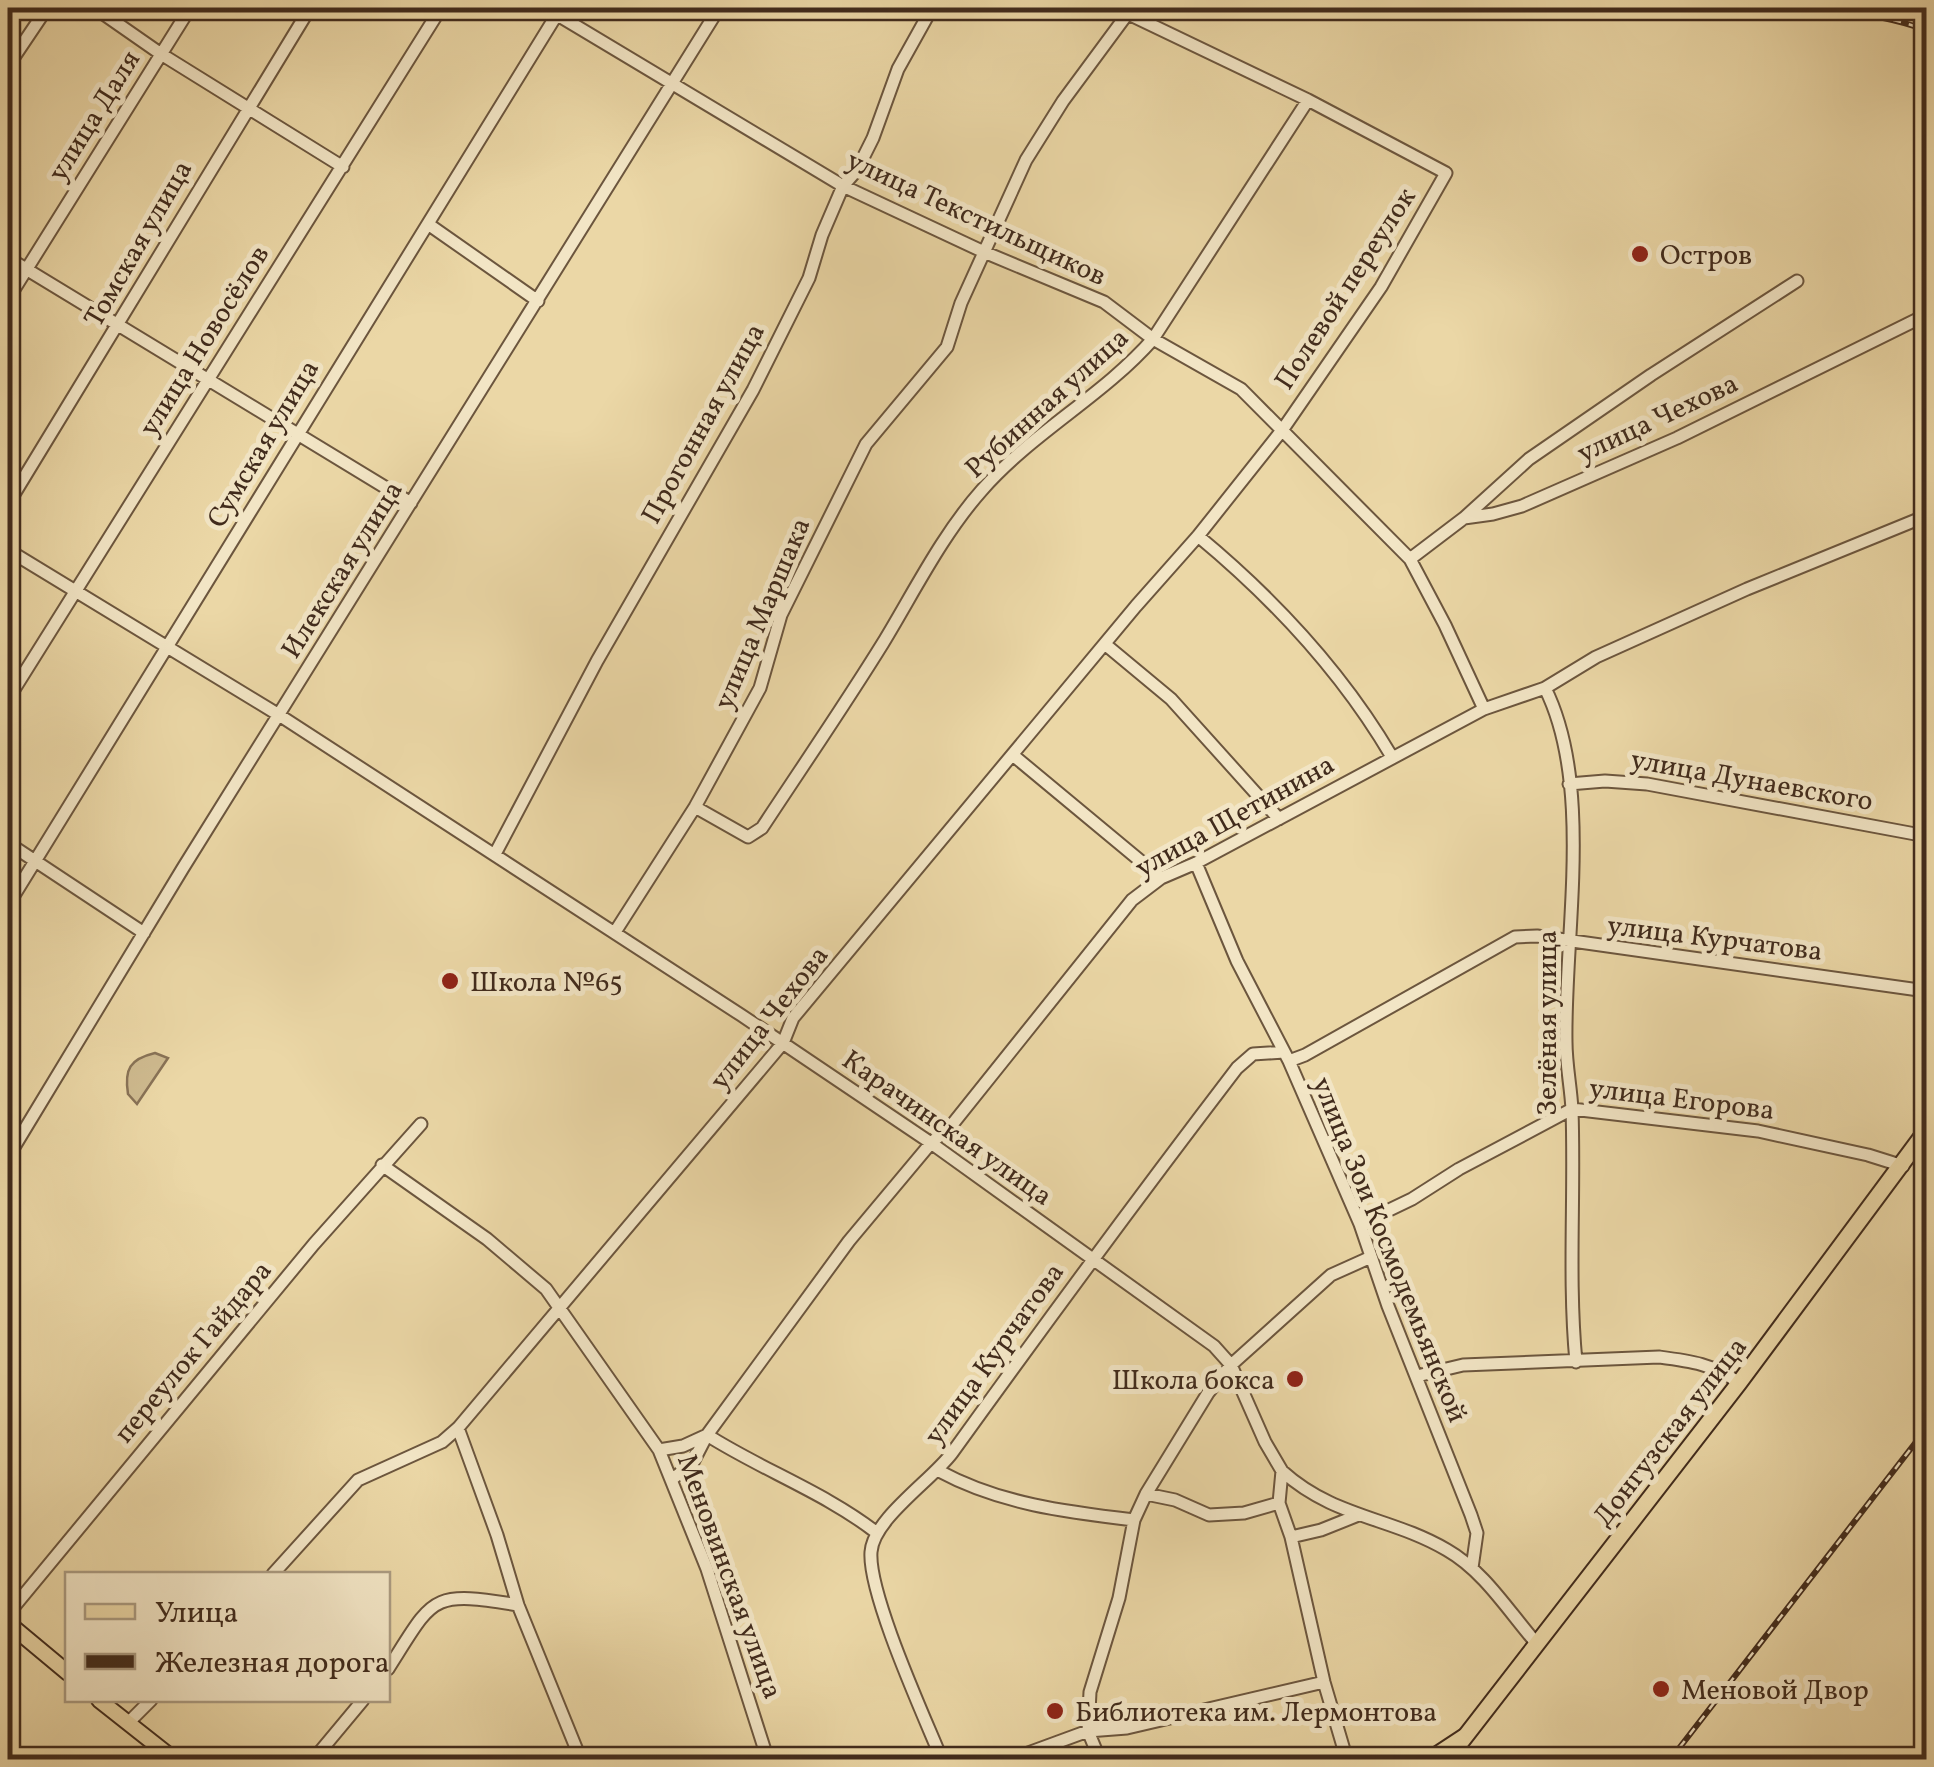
<svg xmlns="http://www.w3.org/2000/svg" width="1934" height="1767" viewBox="0 0 1934 1767" font-family="Vollkorn,serif">
	<style>
		.green { fill: #ceba8f; stroke: #887256; stroke-width: 2.5 }
		.lines { fill: none; stroke-linecap: round; stroke-linejoin: round }
		.minor-casing { stroke: #6c563e; stroke-width: 15 }
		.major-casing { stroke: #412b1c; stroke-width: 18 }
		.highway-casing { stroke: #412b1c; stroke-width: 19 }
		.minor { stroke: #f2e5c5; stroke-width: 11 }
		.major { stroke: #ebd7a6; stroke-width: 14 }
		.highway { stroke: #ebd7a6; stroke-width: 15 }
		.rail-casing { stroke: #412b1c; stroke-width: 6 }
		.rail { stroke: #f2e5c5; stroke-width: 2.5; stroke-dasharray: 8; stroke-linecap: butt }
		.poi-dot { fill: #8f2418; stroke: #f2e5c5; stroke-width: 4 }
		.labels { text-anchor: middle; stroke-width: 10; stroke-linejoin: round; paint-order: stroke }
		.street-label { font-size: 28px; fill: #412b1c; stroke: #f2e5c5 }
		.poi-label { font-size: 28px; fill: #412b1c; stroke: #f2e5c5; text-anchor: start }
	</style>
	<rect width="100%" height="100%" fill="#ebd7a6"/>
	<filter id="stains"><feTurbulence type="fractalNoise" baseFrequency=".002" numOctaves="4"/><feColorMatrix values="0 0 0 0 .2 0 0 0 0 .09 0 0 0 0 .02 0 0 0 .5 -.17"/></filter>
	<radialGradient id="worn" r=".72"><stop offset=".6" stop-color="#630" stop-opacity="0"/><stop offset="1" stop-color="#630" stop-opacity=".3"/></radialGradient>
	<path class="green" d="M155,1053L168,1058L137,1104L128,1094C124,1069 130,1059 155,1053Z"/>
	<g class="lines">
		<defs>
			<path id="minor" d="M95,8L161,54L343,167
				M546,8L843,186L984,252L1104,302L1153,339L1241,389L1410,559L1445,625L1484,709
				M8,66L47,8
				M428,224L538,301
				M8,258L411,503
				M8,299L190,8
				M8,504L310,8
				M1464,518L1529,459L1651,375L1797,281
				M1198,536C1274,599 1342,672 1392,757
				M8,550L279,715L741,1015L931,1143L1214,1346L1231,1365L1265,1442L1282,1471L1279,1503L1291,1537L1324,1682L1347,1760
				M1410,559L1464,518L1493,514L1522,506L1677,438L1926,315
				M1106,645L1171,699L1279,819
				M1545,688C1594,786 1564,935 1566,1042C1566,1065 1571,1088 1572,1110C1575,1195 1568,1278 1576,1362
				M8,699L441,8
				M1014,756L1161,878
				M1569,784L1605,781L1647,784L1926,836
				M695,807L748,837L762,828C802,767 844,706 883,643C914,592 942,535 982,490C1033,432 1103,396 1153,339L1308,100
				M8,843L144,933
				M495,854L597,661L753,390L809,278L822,235L843,186L857,170L873,138L898,69L932,8
				M1196,863L1237,961L1289,1061L1360,1224L1388,1306L1471,1515L1477,1533L1472,1568
				M8,905L559,11
				M615,932L695,807L760,688L781,615L866,444L947,347L961,303L1026,160L1063,101L1131,9
				M1289,1061L1305,1055L1515,937L1537,936L1926,991
				M8,1157L183,868L719,8
				M382,1165L487,1239L546,1289L659,1450L707,1569L768,1760
				M1360,1224L1412,1199L1459,1169L1572,1109L1758,1131L1868,1155L1903,1166
				M1417,1376L1463,1365L1659,1357C1690,1361 1714,1364 1739,1383
				M458,1428L497,1535L518,1605L581,1760
				M707,1435C762,1470 826,1493 877,1533
				M659,1450L683,1446L707,1435
				M939,1471C1000,1504 1066,1512 1134,1520
				M1282,1471C1334,1518 1391,1517 1447,1550C1484,1571 1509,1612 1537,1644
				M671,1480L692,1464L707,1435L849,1241L931,1143L951,1126L1132,900L1161,878L1196,863L1484,709L1545,688L1596,657L1747,589L1926,516
				M1146,1494L1175,1500L1209,1515L1244,1513L1279,1503
				M1291,1537L1321,1530L1356,1516
				M273,1574L358,1480L442,1442L458,1428L783,1043L793,1018L1136,606L1198,536L1283,429L1381,287L1446,173L1308,100L1116,8
				M8,1614L314,1244L421,1124
				M1926,1626V1643
				M388,1669C434,1597 429,1590 518,1605
				M128,1723L151,1700
				M313,1760L363,1700
				M942,1760C924,1716 868,1594 871,1552C873,1519 932,1480 952,1453C1045,1324 1140,1195 1237,1068L1253,1054L1284,1052
				M1009,1760L1088,1731L1127,1728L1324,1682
				M1100,1760L1088,1731L1090,1692L1119,1598L1134,1520L1146,1494L1208,1393L1231,1365L1331,1275L1371,1257"/>
			<path id="major" d="M8,1623L68,1673
				M99,1700L175,1760
				M1428,1760L1463,1737"/>
			<path id="highway" d="M1447,1760L1739,1383L1926,1131"/>
		</defs>
		<use href="#minor" class="minor-casing"/>
		<use href="#major" class="major-casing"/>
		<use href="#highway" class="highway-casing"/>
		<use href="#minor" class="minor"/>
		<use href="#major" class="major"/>
		<use href="#highway" class="highway"/>
		<defs>
			<path id="rail" d="M1686,11C1765,11 1851,2 1926,30
				M1670,1760L1926,1429"/>
		</defs>
		<use href="#rail" class="rail-casing"/>
		<use href="#rail" class="rail"/>
	</g>
	<g class="poi-dot">
		<circle cx="1640" cy="254" r="10"/>
		<circle cx="450" cy="981" r="10"/>
		<circle cx="1295" cy="1379" r="10"/>
		<circle cx="1661" cy="1689" r="10"/>
		<circle cx="1055" cy="1711" r="10"/>
	</g>
	<g class="labels">
		<g class="street-label">
			<text transform="translate(93 115) rotate(-58)" y="10">улица Даля</text>
			<text transform="translate(977 217) rotate(25)" y="10">улица Текстильщиков</text>
			<text transform="translate(137 243) rotate(-60)" y="10">Томская улица</text>
			<text transform="translate(1344 288) rotate(-57)" y="10">Полевой переулок</text>
			<text transform="translate(203 340) rotate(-58)" y="10">улица Новосёлов</text>
			<text transform="translate(1046 402) rotate(-42)" y="10">Рубинная улица</text>
			<text transform="translate(1657 417) rotate(-25)" y="10">улица Чехова</text>
			<text transform="translate(702 423) rotate(-61)" y="10">Прогонная улица</text>
			<text transform="translate(262 443) rotate(-59)" y="10">Сумская улица</text>
			<text transform="translate(341 569) rotate(-58)" y="10">Илекская улица</text>
			<text transform="translate(761 613) rotate(-67)" y="10">улица Маршака</text>
			<text transform="translate(1752 779) rotate(10)" y="10">улица Дунаевского</text>
			<text transform="translate(1234 815) rotate(-29)" y="10">улица Щетинина</text>
			<text transform="translate(1715 937) rotate(7)" y="10">улица Курчатова</text>
			<text transform="translate(768 1017) rotate(-52)" y="10">улица Чехова</text>
			<text transform="translate(1546 1023) rotate(-90)" y="10">Зелёная улица</text>
			<text transform="translate(1682 1098) rotate(7)" y="10">улица Егорова</text>
			<text transform="translate(948 1127) rotate(35)" y="10">Карачинская улица</text>
			<text transform="translate(1391 1249) rotate(68)" y="10">улица Зои Космодемьянской</text>
			<text transform="translate(192 1351) rotate(-50)" y="10">переулок Гайдара</text>
			<text transform="translate(993 1353) rotate(-54)" y="10">улица Курчатова</text>
			<text transform="translate(1669 1431) rotate(-52)" y="10">Донгузская улица</text>
			<text transform="translate(731 1576) rotate(70)" y="10">Меновинская улица</text>
		</g>
		<g class="poi-label">
			<text x="1660" y="264">Остров</text>
			<text x="470" y="991">Школа №65</text>
			<text x="1275" y="1389" text-anchor="end">Школа бокса</text>
			<text x="1681" y="1699">Меновой Двор</text>
			<text x="1075" y="1721">Библиотека им. Лермонтова</text>
		</g>
	</g>
	<rect width="1934" height="1767" fill="none" stroke="#ebd7a6" stroke-width="40"/>
	<rect x="10" y="10" width="1914" height="1747" fill="none" stroke="#412b1c" stroke-width="5"/>
	<rect x="20" y="20" width="1894" height="1727" fill="none" stroke="#412b1c" stroke-width="2.5"/>
	<rect x="65" y="1572" width="325" height="130" fill="#f2e5c5" stroke="#ab9b81" stroke-width="2.5"/>
	<rect x="85" y="1604" width="50" height="15" fill="#ebd7a6" stroke="#ab9b81" stroke-width="2.5"/>
	<text x="155" y="1622" font-size="30" fill="#412b1c">Улица</text>
	<rect x="85" y="1654" width="50" height="15" fill="#412b1c" stroke="#ab9b81" stroke-width="2.5"/>
	<text x="155" y="1672" font-size="30" fill="#412b1c">Железная дорога</text>
	<rect width="100%" height="100%" filter="url(#stains)"/>
	<rect width="100%" height="100%" fill="url(#worn)"/>
</svg>
